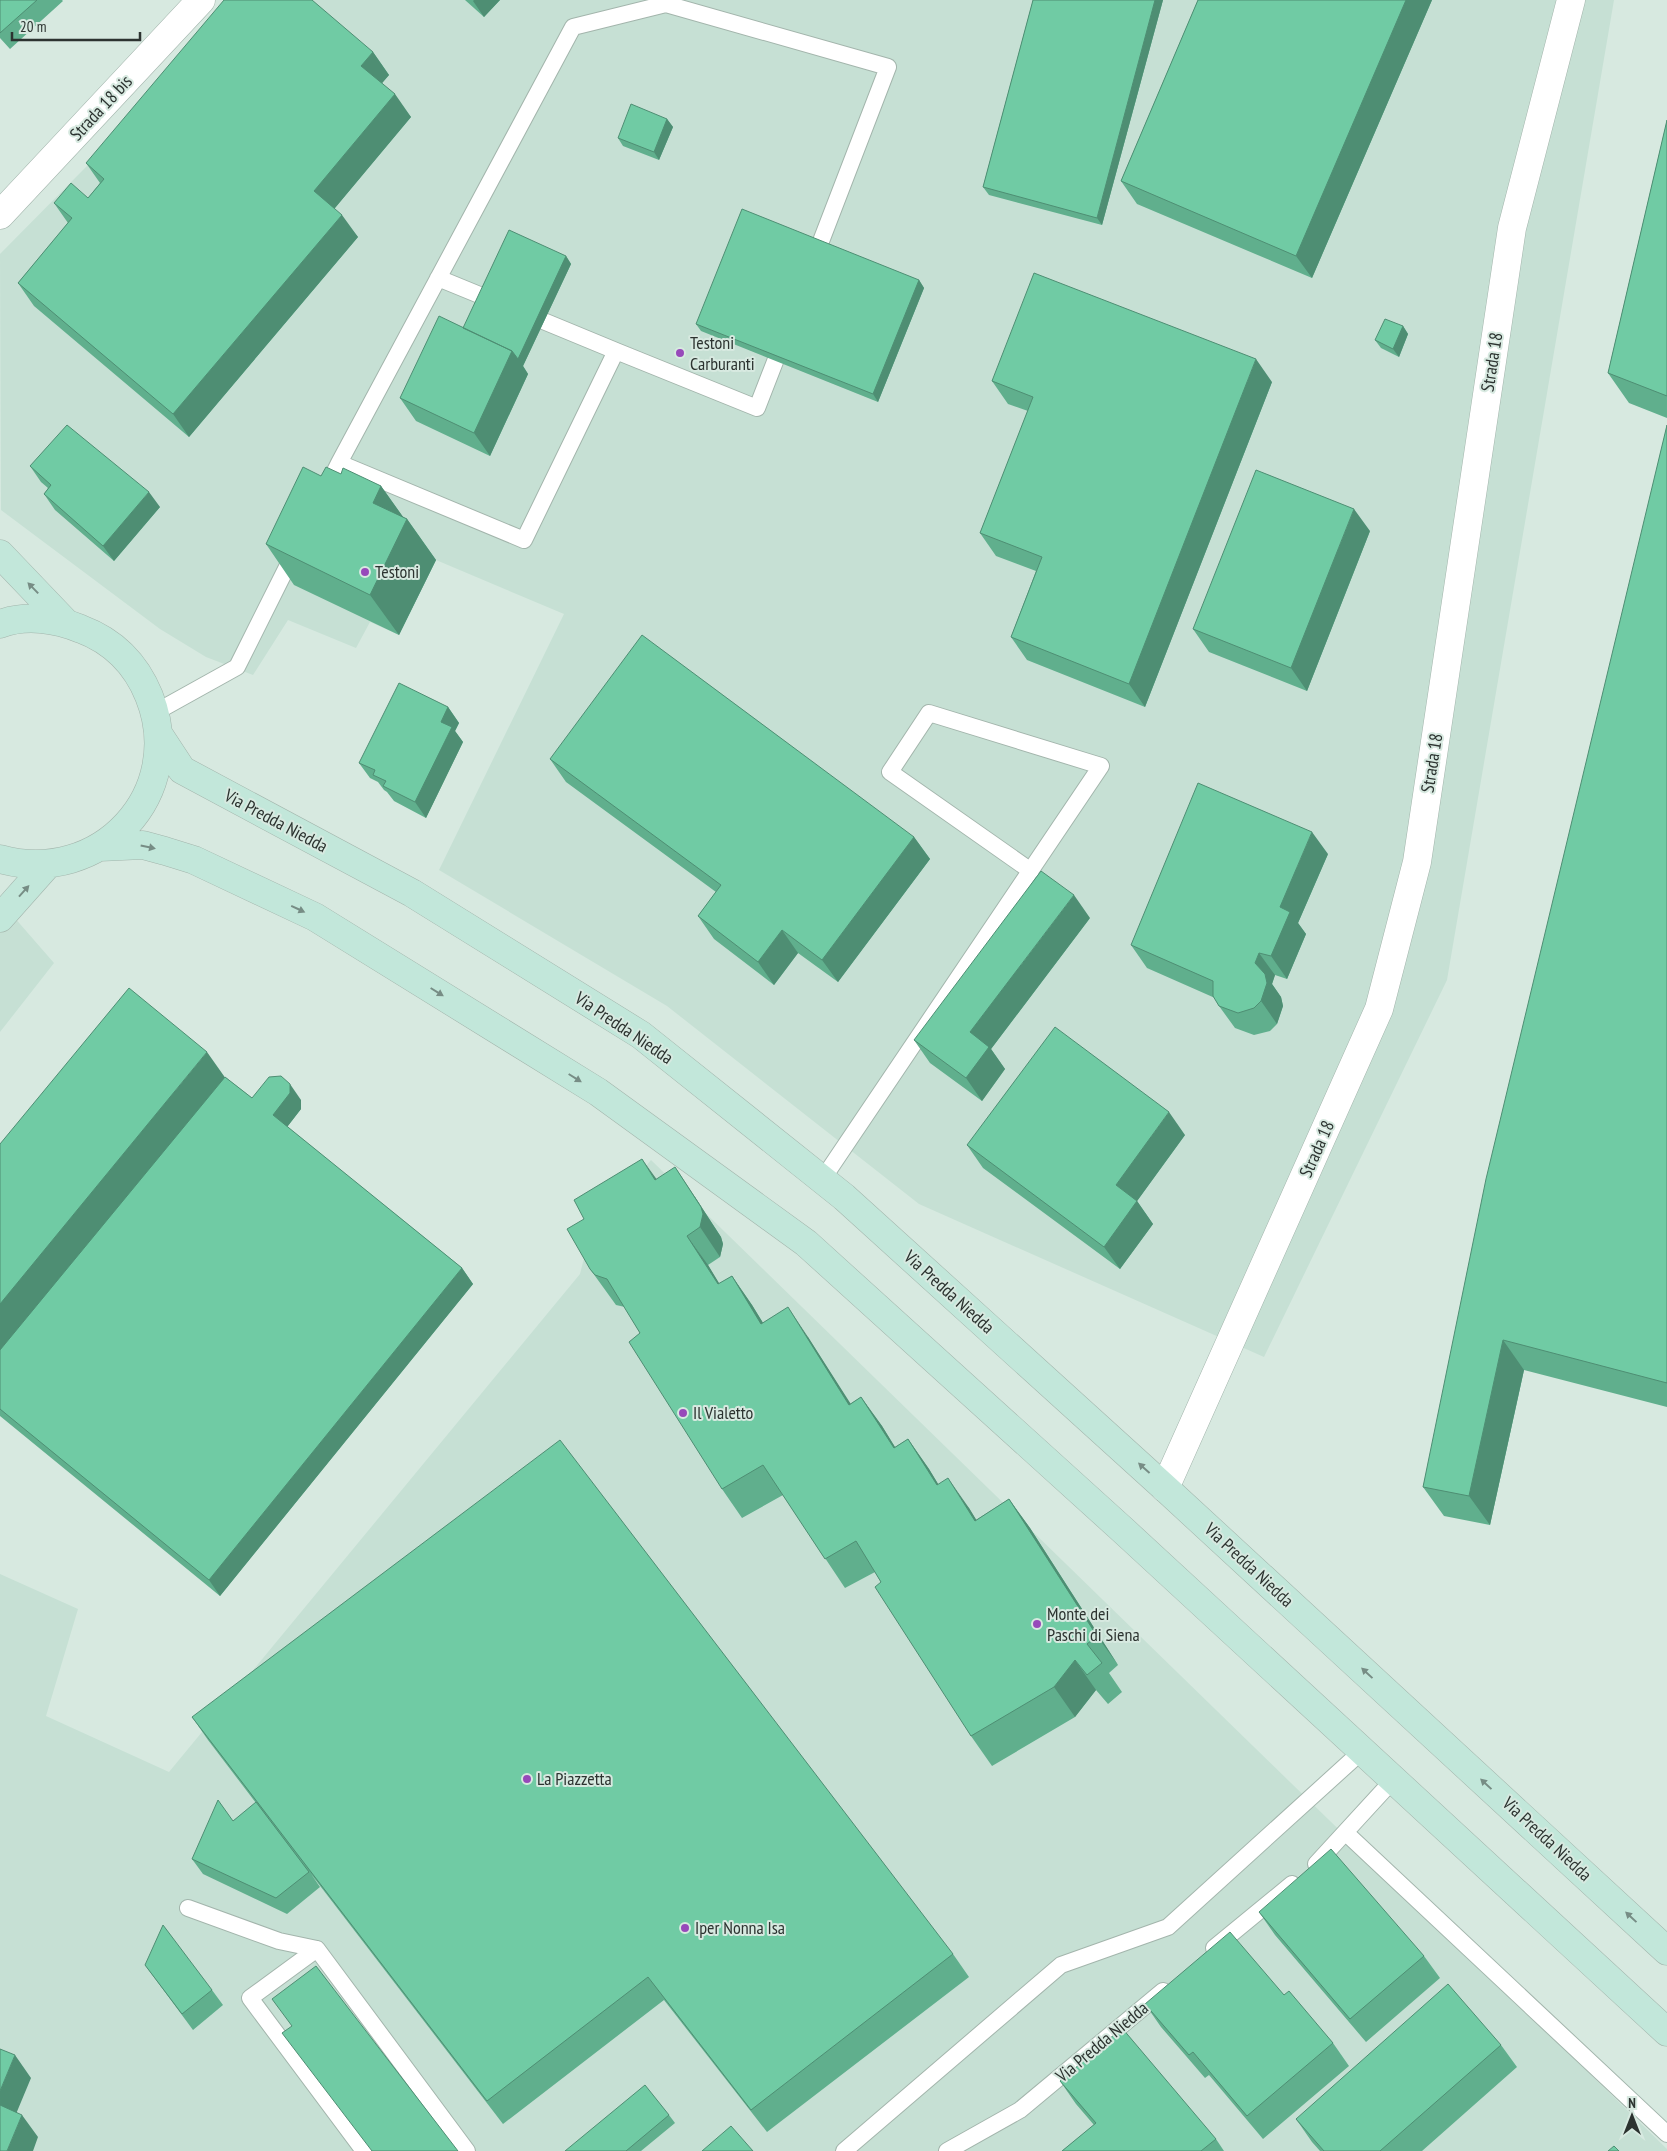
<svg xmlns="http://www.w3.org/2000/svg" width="1667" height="2151" viewBox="0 0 1667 2151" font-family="'PT Sans Narrow',sans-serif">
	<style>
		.built { fill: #c6e0d4 }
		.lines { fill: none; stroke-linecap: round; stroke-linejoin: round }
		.lane-casing { stroke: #a3b5ac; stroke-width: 18 }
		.street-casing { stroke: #a3b5ac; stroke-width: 29 }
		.secondary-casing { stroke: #a3b5ac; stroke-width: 29 }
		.lane { stroke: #fff; stroke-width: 16 }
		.street { stroke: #fff; stroke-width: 28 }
		.secondary { stroke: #c2e7da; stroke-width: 28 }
		.wall { fill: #60af8d }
		.shaded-wall { fill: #4e8e73 }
		.building { fill: #70cba4; stroke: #4e8e73 }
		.oneway { fill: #778d85 }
		.poi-dot { fill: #9749ba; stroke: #d7e9e0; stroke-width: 2 }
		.labels { text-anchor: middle; stroke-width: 4; stroke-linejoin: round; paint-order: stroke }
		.street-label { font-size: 18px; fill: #2c3330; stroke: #d7e9e0 }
		.poi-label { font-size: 18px; fill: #2c3330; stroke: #d7e9e0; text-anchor: start }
	</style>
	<rect width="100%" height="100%" fill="#d7e9e0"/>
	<path class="built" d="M229,0H1614L1447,980L1264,1357L919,1204L667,1006L439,870L564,614L436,560L399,635L370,622L356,648L288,620L253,675L206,657L160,629L1,510L0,254L164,88Z
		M0,901L54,963L0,1032Z
		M651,1160L1667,2149V2151H0V1574L78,1609L46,1716L169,1772L580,1274L591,1231Z"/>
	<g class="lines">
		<defs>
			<path id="lane" d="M438,278L499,303
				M524,313L616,351
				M339,463L573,27L666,4L888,67L813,262
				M325,491L339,463L524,540L616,351L757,408L783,341
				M156,712L237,667L294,553
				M822,1180L1101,766L929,713L890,772L1031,871
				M1346,1833L1667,2134
				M1316,1864L1394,1779
				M188,1908L279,1941L317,1949L467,2151
				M1214,1948L1292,1884
				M317,1949L250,1998L364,2151
				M844,2151L1061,1965L1168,1927L1362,1751
				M947,2151L1020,2110L1163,1991"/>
			<path id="street" d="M0,215L201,0
				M1165,1488L1379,1009L1417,862L1512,228L1571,0"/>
			<path id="secondary" d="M0,554L65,622
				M0,624C26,614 57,619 81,629C113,641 136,664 149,696C188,793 100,887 0,859
				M159,735L182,770L412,893L641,1035L844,1197L1165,1488L1667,1951
				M100,847L143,845L165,851L194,860L315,917L598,1092L806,1243L1125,1532L1667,2032
				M0,918L48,864"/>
		</defs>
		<use href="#lane" class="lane-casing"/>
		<use href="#street" class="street-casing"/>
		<use href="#secondary" class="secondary-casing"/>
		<use href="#lane" class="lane"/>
		<use href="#street" class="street"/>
		<use href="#secondary" class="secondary"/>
	</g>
	<path class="wall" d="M0,0H62L63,1L10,49L0,38Z
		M465,0H500L484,17Z
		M1033,0H1163L1102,225L989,195L983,187Z
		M1198,0H1432L1312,278L1137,204L1121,181Z
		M373,52L389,75L382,83L411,117L334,209L358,237L189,437L34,306L18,283L68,223L54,203L88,198L100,183L86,163Z
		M667,119L673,127L659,160L623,146L618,138Z
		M1667,120V418L1629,403L1608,373Z
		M566,256L571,264L523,366L528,374L490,456L416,421L400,398L463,328Z
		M919,280L924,288L878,402L701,331L696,324Z
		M1403,326L1408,334L1399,357L1381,348L1375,340Z
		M992,381L1272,382L1145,707L1027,660L1011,637L1036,571L996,556L980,533L1028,411L1008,404Z
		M1667,425V1407L1524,1370L1490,1525L1444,1516L1423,1487Z
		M30,466L160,507L114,561L55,510L44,494L48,488L41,482Z
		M341,474L381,486L403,517L407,519L436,560L399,635L294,585L266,544L321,476Z
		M1370,531L1307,691L1209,652L1193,629Z
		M448,707L459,723L455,731L463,742L426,818L394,801L387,792L384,790L378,782L370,778L359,763Z
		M550,759L914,837L930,859L838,982L798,953L774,985L714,939L698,916L716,892L566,782Z
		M1328,854L1298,923L1306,934L1287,979L1275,975L1272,984L1281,997L1283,1006L1277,1024L1270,1031L1254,1035L1235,1028L1219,1006L1215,998L1147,968L1131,945Z
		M1090,918L991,1049L1005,1069L982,1101L930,1063L914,1040Z
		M225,1077L252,1098L301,1100V1109L287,1127L462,1268L473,1284L220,1596L0,1416V1144Z
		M1185,1135L1137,1201L1153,1224L1120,1269L983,1168L967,1145Z
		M656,1179L695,1197L721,1237L723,1244L720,1257L708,1265L719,1284L732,1276L752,1305L763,1323L808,1337L850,1404L861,1397L882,1426L895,1447L908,1439L929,1469L938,1484L969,1508L976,1520L1009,1499L1030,1528L1118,1665L1109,1673L1122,1692L1108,1704L1096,1690L1075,1717L992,1766L971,1736L875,1572L845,1588L783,1495L742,1518L722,1489L640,1333L625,1307L616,1305L590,1269L584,1219Z
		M192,1717L953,1954L969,1977L767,2132L664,2000L503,2124L311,1874L320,1887L287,1914L203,1874L192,1859L233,1821L256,1803L208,1740Z
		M1259,1912L1424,1956L1440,1978L1366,2042L1275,1935Z
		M145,1965L212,1990L223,2005L193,2030Z
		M1284,1995L1333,2043L1349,2066L1263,2139L1209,2075L1205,2078L1161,2027L1145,2004Z
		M1501,2045L1517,2067L1422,2151H1320L1312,2142L1296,2119Z
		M1060,2081L1216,2139L1224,2151H1062L1094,2125L1076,2104Z
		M669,2115L675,2123L641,2151H565Z"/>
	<path class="shaded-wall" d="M474,0H500L484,17L473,1Z
		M1155,0H1163L1102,225L1097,218Z
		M1406,0H1432L1312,278L1296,256Z
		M373,52L389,75L377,89L361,66Z
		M395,94L411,117L330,214L314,191Z
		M667,119L673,127L659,160L654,152Z
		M342,215L358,237L189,437L173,414Z
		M566,256L571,264L523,366L528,374L490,456L474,433L512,351Z
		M919,280L924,288L878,402L873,394Z
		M1403,326L1408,334L1399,357L1393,349Z
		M1256,359L1272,382L1145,707L1129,684Z
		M381,486L406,521L407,519L436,560L399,635L370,595L373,503Z
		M149,492L160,507L114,561L103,546Z
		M1354,509L1370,531L1307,691L1291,668Z
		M448,707L459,723L455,731L463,742L426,818L415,802L441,722Z
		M1312,832L1328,854L1298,923L1306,934L1287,979L1271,956L1280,907Z
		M914,837L930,859L838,982L822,960Z
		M1074,895L1090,918L991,1049L1005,1069L982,1101L966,1078L970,1032Z
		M782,930L798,953L774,985L758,962Z
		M1259,953L1275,975L1272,984L1281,997L1283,1006L1277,1024L1261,1001L1255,963Z
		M207,1052L236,1093L0,1379V1304Z
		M290,1084L301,1100V1109L284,1131L273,1115Z
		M1169,1112L1185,1135L1132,1208L1116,1185Z
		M642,1159L663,1188L655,1180Z
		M675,1167L695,1197L721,1237L723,1244L720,1257L700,1227Z
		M1137,1201L1153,1224L1120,1269L1104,1247Z
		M687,1236L708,1265L738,1314L718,1284Z
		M462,1268L473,1284L220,1596L209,1580Z
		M732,1276L752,1305L782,1354L761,1324Z
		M788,1307L808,1337L870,1434L849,1405Z
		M1503,1340L1524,1370L1490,1525L1469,1496Z
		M861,1397L882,1426L914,1478L894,1448Z
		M908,1439L929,1469L957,1515L937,1485Z
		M948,1478L969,1508L995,1550L975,1521Z
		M1009,1499L1030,1528L1118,1665L1097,1636Z
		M1075,1660L1096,1690L1075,1717L1054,1687Z
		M15,2055L31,2078L11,2126L0,2110V2091Z
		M22,2115L38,2137L33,2151H7Z"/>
	<path class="building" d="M0,0H37L0,33Z
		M224,0H312L373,52L361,66L395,94L314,191L342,215L173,414L18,283L72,218L54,203L71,183L88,198L104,179L86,163Z
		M1033,0H1155L1097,218L983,187Z
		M1198,0H1406L1296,256L1121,181Z
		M631,104L667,119L654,152L618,138Z
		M1667,120V396L1608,373Z
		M742,209L919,280L873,394L696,324Z
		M509,230L566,256L518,359L512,351L463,328Z
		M1034,273L1256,359L1129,684L1011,637L1042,557L980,533L1033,397L992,381Z
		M439,316L512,351L474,433L400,398Z
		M1385,319L1403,326L1393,349L1375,340Z
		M67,425L149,492L103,546L44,494L51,485L30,466Z
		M1667,425V1383L1503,1340L1469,1496L1423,1487L1486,1179Z
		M303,467L321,476L326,467L341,474L343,468L381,486L373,503L407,519L370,595L266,544Z
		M1256,470L1354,509L1291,668L1193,629Z
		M642,635L914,837L822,960L782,930L758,962L698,916L721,885L550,759Z
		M399,683L448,707L441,722L452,727L415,802L383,786L386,781L373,775L375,770L359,763Z
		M1198,783L1312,832L1280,907L1290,912L1271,956L1259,953L1255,963L1265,974L1267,983L1261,1001L1254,1008L1238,1013L1219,1006L1213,996V981L1131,945Z
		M1041,871L1074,895L970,1032L989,1047L966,1078L914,1040Z
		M129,988L207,1052L0,1304V1144Z
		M1055,1027L1169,1112L1116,1185L1137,1201L1104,1247L967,1145Z
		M281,1076L290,1084V1093L273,1115L462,1268L209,1580L0,1409V1350L225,1077L252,1098L269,1077Z
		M642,1159L655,1180L675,1167L701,1207L703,1214L700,1227L687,1236L718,1284L732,1276L761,1324L788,1307L849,1405L861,1397L894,1448L908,1439L937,1485L948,1478L975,1521L1009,1499L1097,1636L1087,1644L1102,1663L1087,1675L1075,1660L1054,1687L971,1736L875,1587L881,1582L856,1541L825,1559L763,1465L722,1489L629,1342L640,1333L607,1279L595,1275L590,1269L567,1229L584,1219L574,1200Z
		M560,1440L953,1954L751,2110L648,1977L487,2101L192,1717Z
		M218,1800L233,1821L256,1802L309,1872L276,1898L192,1859Z
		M1331,1849L1424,1956L1350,2019L1259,1912Z
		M163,1925L212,1990L182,2014L145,1965Z
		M1230,1932L1284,1995L1289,1991L1333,2043L1247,2116L1193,2052L1189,2055L1145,2004Z
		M316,1966L458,2151H372L282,2033L292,2026L272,1999Z
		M1448,1984L1501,2045L1380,2151H1324L1296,2119Z
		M1122,2028L1216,2139L1201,2151H1062L1096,2123L1060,2081Z
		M0,2049L15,2055L0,2091Z
		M645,2085L669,2115L626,2151H565Z
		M0,2105L22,2115L7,2151H0Z
		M731,2126L753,2151H702Z
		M1614,2146L1619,2151H1608Z"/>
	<defs><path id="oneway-solid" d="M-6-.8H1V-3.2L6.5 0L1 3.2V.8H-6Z" transform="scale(1.25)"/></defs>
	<g class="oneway">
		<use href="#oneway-solid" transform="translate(33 588) rotate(-134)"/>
		<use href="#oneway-solid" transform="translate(148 847) rotate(12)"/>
		<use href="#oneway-solid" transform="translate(24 891) rotate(-48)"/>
		<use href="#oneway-solid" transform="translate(298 909) rotate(25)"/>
		<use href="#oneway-solid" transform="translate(437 992) rotate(32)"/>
		<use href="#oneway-solid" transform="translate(575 1078) rotate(32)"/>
		<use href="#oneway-solid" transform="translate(1144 1468) rotate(-138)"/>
		<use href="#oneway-solid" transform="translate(1367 1673) rotate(-137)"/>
		<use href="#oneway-solid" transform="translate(1486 1784) rotate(-137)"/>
		<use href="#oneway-solid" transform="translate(1631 1917) rotate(-137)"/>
	</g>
	<g class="poi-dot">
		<circle cx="680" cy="353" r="5"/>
		<circle cx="365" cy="572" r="5"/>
		<circle cx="683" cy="1413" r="5"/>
		<circle cx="1037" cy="1624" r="5"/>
		<circle cx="527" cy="1779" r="5"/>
		<circle cx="685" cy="1928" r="5"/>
	</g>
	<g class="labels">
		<g class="street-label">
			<text transform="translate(101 108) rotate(-47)" y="6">Strada 18 bis</text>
			<text transform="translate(1492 362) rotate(-81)" y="6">Strada 18</text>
			<text transform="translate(1432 763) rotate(-81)" y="6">Strada 18</text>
			<text transform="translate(276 821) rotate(28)" y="6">Via Predda Niedda</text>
			<text transform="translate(624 1028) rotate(34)" y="6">Via Predda Niedda</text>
			<text transform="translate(1317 1149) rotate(-66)" y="6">Strada 18</text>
			<text transform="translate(949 1292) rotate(42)" y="6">Via Predda Niedda</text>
			<text transform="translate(1249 1565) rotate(43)" y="6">Via Predda Niedda</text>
			<text transform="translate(1547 1839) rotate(43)" y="6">Via Predda Niedda</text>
			<text transform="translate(1102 2042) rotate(-40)" y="6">Via Predda Niedda</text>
		</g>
		<g class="poi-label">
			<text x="690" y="349">Testoni<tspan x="690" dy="21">Carburanti</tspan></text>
			<text x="375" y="578">Testoni</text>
			<text x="693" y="1419">Il Vialetto</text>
			<text x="1047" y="1620">Monte dei<tspan x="1047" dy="21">Paschi di Siena</tspan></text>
			<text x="537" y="1785">La Piazzetta</text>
			<text x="695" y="1934">Iper Nonna Isa</text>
		</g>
	</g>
	<g transform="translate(1632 2116)" stroke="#d7e9e0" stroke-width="4" paint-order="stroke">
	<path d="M0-4L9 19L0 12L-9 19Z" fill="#2c3330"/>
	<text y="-8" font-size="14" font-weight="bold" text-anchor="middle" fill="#2c3330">N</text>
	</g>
	<path d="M12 32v8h128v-8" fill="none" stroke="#2c3330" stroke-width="2.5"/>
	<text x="20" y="32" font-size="15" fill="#2c3330" stroke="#d7e9e0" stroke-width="4" paint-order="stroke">20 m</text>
</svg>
